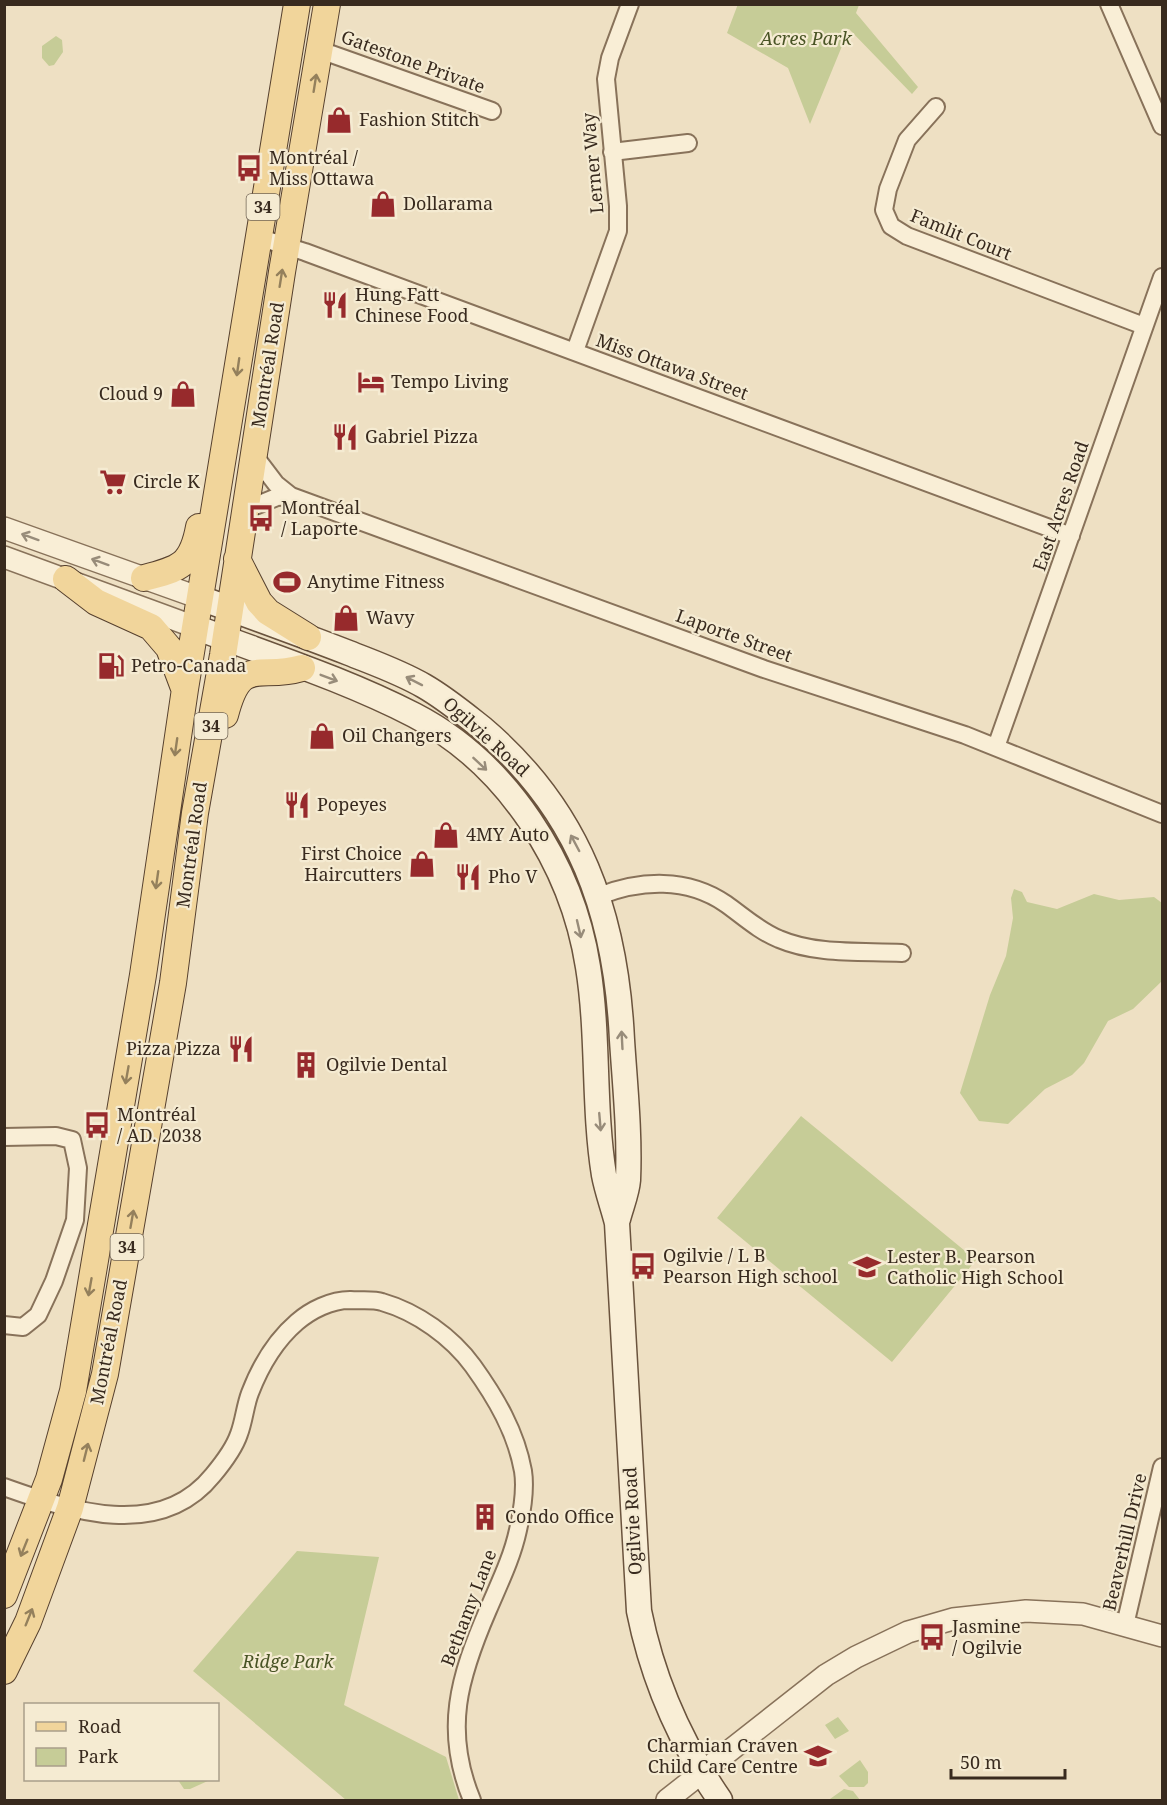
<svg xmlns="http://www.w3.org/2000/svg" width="1167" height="1805" viewBox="0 0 1167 1805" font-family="'Noto Serif',serif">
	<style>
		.green { fill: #c6cc97 }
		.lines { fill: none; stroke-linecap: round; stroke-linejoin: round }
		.minor-casing { stroke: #88725a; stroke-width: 20 }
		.tertiary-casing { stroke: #88725a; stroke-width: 24 }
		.secondary-casing { stroke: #6a533d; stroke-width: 27 }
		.primary-casing { stroke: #56402e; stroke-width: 28 }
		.minor { stroke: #f9eed6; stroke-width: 16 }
		.tertiary { stroke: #f9eed6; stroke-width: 21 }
		.secondary { stroke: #f9eed6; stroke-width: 24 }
		.primary { stroke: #f1d59b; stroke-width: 26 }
		.oneway { stroke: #94805c }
		.oneway2 { stroke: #988c7a }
		.labels { text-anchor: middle; stroke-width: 4.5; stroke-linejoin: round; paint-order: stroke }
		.shield { fill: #f5ebd2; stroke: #716454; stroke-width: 1.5 }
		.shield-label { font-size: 16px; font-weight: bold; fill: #382a1e }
		.park-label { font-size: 18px; font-style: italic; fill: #495425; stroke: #f5ebd2 }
		.street-label { font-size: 18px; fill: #382a1e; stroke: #f5ebd2 }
		.poi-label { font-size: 18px; fill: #382a1e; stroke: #f5ebd2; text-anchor: start }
	</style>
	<rect width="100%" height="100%" fill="#eee0c3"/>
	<path class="green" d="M738,4L859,5L856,13L918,87L912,94L849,29L810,124L788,68L727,33Z
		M56,36L62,40L63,52L54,65L49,66L42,58V46Z
		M1014,889L1022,892L1027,902L1057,909L1094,894L1119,900L1154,897L1162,903V981L1133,1009L1108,1021L1084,1063L1072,1075L1045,1089L1008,1124L979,1121L960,1093L990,995L1006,956L1013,918L1011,898Z
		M801,1116L976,1260L892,1362L717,1218Z
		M297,1551L379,1557L344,1705L446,1757L459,1800H346L193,1671Z
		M838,1717L849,1731L835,1739L825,1725Z
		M860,1760L868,1772V1783L864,1787H849L839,1776Z
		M178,1780H210L190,1789H184Z
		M844,1789L853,1791L860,1800L830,1799Z"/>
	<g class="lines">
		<defs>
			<path id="minor" d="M1109,4L1162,126
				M320,50L492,111
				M936,107L907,140L888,189L884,210L891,226L907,236L1144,326
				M612,152L688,143
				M258,237L305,252L1071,536
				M575,351L618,231V206L606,79L610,58L630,4
				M254,455L276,484L291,496L764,669L965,735L1162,814
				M245,510L277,497L291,496
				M996,747L1162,277
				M599,896C640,880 687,877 726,904C743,916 759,931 779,939C816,955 862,951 902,953
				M4,1137L56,1136L72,1140L78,1168L75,1220L54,1281L38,1315L23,1327L4,1325
				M4,1487C71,1511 160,1541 213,1475C223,1463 234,1449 239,1434C244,1421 245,1406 250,1393C260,1367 276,1340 297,1322C311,1310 331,1300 350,1300C360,1301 373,1299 382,1302C417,1312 452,1337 473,1366C496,1398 516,1432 523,1471C526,1490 522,1512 518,1530C512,1558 499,1584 488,1610C459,1677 443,1730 472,1800
				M1125,1625L1162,1467"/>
			<path id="tertiary" d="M4,528L200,598
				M4,557L195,627
				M667,1800L826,1675L856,1657L908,1632L953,1619L1026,1611L1083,1614L1162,1636"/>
			<path id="secondary" d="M200,598C250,616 300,634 349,653C374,663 400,672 424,686C445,698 463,713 482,728C580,811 616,914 622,1040C625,1086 630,1133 628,1180C627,1193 621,1207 618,1219
				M195,627C268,655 344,679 414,715C507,763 572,864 588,967C599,1035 593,1107 604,1175C607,1191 613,1207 617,1223L639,1611C653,1681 680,1742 720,1800"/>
			<path id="primary" d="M237,559L259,602L268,612L308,637
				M144,578C180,569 192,565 199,527
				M66,579L96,602L151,627L169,648L184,688
				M225,715C241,654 258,681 302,668
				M4,1595L49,1479L73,1391L143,975L185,689L297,4
				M4,1671L28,1622L70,1508L105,1374L173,983L195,813L223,655L282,272L327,4"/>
		</defs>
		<use href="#minor" class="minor-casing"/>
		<use href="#tertiary" class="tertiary-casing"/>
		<use href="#secondary" class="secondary-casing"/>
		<use href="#primary" class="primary-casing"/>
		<use href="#minor" class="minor"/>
		<use href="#tertiary" class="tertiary"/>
		<use href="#secondary" class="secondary"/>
		<use href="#primary" class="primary"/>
	</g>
	<defs><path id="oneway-shaft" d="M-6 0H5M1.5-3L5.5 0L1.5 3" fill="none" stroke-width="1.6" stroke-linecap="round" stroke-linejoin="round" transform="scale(1.5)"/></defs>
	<g class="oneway">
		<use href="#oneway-shaft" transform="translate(315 83) rotate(-81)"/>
		<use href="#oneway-shaft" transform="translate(281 278) rotate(-81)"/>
		<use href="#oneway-shaft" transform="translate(238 367) rotate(98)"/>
		<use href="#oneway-shaft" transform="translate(176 747) rotate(98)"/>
		<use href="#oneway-shaft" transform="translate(157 880) rotate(98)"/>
		<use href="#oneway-shaft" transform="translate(127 1075) rotate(100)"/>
		<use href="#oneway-shaft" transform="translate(132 1219) rotate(-80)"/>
		<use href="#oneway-shaft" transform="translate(90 1287) rotate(100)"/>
		<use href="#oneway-shaft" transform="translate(86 1452) rotate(-76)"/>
		<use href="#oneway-shaft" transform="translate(24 1548) rotate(112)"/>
		<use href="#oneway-shaft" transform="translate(29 1617) rotate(-68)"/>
	</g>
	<g class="oneway2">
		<use href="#oneway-shaft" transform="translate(30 537) rotate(-160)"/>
		<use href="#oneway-shaft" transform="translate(100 562) rotate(-160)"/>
		<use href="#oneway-shaft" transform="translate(329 678) rotate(21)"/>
		<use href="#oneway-shaft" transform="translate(414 681) rotate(-153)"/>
		<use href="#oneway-shaft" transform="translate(480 764) rotate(43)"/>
		<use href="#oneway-shaft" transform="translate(575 843) rotate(-118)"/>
		<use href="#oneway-shaft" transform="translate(579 929) rotate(77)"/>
		<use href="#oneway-shaft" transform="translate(622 1040) rotate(-93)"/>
		<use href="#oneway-shaft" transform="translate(600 1122) rotate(85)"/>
	</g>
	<defs>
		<symbol id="shop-bare" viewBox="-9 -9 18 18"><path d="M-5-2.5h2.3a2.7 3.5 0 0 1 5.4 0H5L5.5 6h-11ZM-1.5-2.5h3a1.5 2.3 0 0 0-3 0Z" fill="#972a2c" stroke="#f5ebd2" stroke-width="2.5" paint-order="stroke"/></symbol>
		<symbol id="bus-bare" viewBox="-9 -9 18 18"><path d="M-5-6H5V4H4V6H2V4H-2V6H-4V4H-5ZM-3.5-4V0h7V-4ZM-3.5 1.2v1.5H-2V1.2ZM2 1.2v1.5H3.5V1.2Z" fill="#972a2c" stroke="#f5ebd2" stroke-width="2.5" paint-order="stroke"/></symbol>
		<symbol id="restaurant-bare" viewBox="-9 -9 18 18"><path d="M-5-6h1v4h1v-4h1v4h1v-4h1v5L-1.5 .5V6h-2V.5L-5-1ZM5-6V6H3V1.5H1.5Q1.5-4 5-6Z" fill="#972a2c" stroke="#f5ebd2" stroke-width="2.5" paint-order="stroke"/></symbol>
		<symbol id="hotel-bare" viewBox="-9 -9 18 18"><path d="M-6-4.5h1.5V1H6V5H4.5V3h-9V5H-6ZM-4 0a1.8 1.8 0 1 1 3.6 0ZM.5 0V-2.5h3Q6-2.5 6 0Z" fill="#972a2c" stroke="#f5ebd2" stroke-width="2.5" paint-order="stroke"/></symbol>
		<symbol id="supermarket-bare" viewBox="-9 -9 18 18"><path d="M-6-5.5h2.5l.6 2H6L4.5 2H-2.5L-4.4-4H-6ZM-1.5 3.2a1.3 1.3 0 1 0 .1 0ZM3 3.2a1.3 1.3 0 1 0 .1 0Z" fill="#972a2c" stroke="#f5ebd2" stroke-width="2.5" paint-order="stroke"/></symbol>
		<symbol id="stadium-bare" viewBox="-9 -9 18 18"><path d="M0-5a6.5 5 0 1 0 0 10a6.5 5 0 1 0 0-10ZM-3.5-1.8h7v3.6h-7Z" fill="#972a2c" stroke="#f5ebd2" stroke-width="2.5" paint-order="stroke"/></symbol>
		<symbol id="fuel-bare" viewBox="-9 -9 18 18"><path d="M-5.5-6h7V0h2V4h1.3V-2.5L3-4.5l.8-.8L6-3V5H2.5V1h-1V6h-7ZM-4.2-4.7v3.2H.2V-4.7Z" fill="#972a2c" stroke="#f5ebd2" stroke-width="2.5" paint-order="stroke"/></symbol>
		<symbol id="building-bare" viewBox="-9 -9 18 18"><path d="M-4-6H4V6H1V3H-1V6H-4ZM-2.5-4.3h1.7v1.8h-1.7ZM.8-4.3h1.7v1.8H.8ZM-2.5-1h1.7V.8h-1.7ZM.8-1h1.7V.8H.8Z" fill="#972a2c" stroke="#f5ebd2" stroke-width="2.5" paint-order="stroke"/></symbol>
		<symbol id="school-bare" viewBox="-9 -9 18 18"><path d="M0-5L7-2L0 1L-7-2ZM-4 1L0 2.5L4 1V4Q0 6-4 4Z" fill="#972a2c" stroke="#f5ebd2" stroke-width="2.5" paint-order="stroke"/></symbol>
	</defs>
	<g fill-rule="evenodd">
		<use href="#shop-bare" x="320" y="101" width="38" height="38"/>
		<use href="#bus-bare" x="230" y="149" width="38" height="38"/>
		<use href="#shop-bare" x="364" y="185" width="38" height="38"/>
		<use href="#restaurant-bare" x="316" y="286" width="38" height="38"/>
		<use href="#hotel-bare" x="352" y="363" width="38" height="38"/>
		<use href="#shop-bare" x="164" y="375" width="38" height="38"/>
		<use href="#restaurant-bare" x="326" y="418" width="38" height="38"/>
		<use href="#supermarket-bare" x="94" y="463" width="38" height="38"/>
		<use href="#bus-bare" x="242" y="499" width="38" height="38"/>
		<use href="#stadium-bare" x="268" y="563" width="38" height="38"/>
		<use href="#shop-bare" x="327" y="599" width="38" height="38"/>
		<use href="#fuel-bare" x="92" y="647" width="38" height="38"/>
		<use href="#shop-bare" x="303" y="717" width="38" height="38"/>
		<use href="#restaurant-bare" x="278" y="786" width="38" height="38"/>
		<use href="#shop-bare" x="427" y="816" width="38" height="38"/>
		<use href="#shop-bare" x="403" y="845" width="38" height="38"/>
		<use href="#restaurant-bare" x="449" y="858" width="38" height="38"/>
		<use href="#restaurant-bare" x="222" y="1030" width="38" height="38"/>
		<use href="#building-bare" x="287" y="1046" width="38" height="38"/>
		<use href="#bus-bare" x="78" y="1106" width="38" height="38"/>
		<use href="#bus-bare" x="624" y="1247" width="38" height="38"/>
		<use href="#school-bare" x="848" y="1248" width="38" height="38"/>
		<use href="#building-bare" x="466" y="1498" width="38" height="38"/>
		<use href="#bus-bare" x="913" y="1618" width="38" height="38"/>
		<use href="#school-bare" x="799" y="1737" width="38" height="38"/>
	</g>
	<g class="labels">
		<g class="shield">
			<rect x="246.5" y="194" width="33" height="26" rx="4.5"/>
			<rect x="194.5" y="713" width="33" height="26" rx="4.5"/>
			<rect x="110.5" y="1234" width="33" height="26" rx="4.5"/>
		</g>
		<g class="shield-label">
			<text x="263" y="213">34</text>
			<text x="211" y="732">34</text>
			<text x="127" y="1253">34</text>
		</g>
		<g class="park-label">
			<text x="806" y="45">Acres Park</text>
			<text x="288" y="1668">Ridge Park</text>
		</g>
		<g class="street-label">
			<text transform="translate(413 62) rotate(20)" y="6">Gatestone Private</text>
			<text transform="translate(593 163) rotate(-95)" y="6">Lerner Way</text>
			<text transform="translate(961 235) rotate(22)" y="6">Famlit Court</text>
			<text transform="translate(268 365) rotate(-81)" y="6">Montréal Road</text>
			<text transform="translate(672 367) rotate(20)" y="6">Miss Ottawa Street</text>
			<text transform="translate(1061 506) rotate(-71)" y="6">East Acres Road</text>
			<text transform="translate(734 636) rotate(20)" y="6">Laporte Street</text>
			<text transform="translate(486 737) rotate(42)" y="6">Ogilvie Road</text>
			<text transform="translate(192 845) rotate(-82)" y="6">Montréal Road</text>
			<text transform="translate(109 1342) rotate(-79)" y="6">Montréal Road</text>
			<text transform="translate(633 1521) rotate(-93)" y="6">Ogilvie Road</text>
			<text transform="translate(1125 1542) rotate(-77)" y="6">Beaverhill Drive</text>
			<text transform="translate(469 1608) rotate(-69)" y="6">Bethamy Lane</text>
		</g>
		<g class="poi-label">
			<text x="359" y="126">Fashion Stitch</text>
			<text x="269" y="164">Montréal /<tspan x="269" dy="21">Miss Ottawa</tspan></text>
			<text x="403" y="210">Dollarama</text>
			<text x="355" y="301">Hung Fatt<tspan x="355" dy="21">Chinese Food</tspan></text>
			<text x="391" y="388">Tempo Living</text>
			<text x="163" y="400" text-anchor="end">Cloud 9</text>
			<text x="365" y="443">Gabriel Pizza</text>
			<text x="133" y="488">Circle K</text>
			<text x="281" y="514">Montréal<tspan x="281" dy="21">/ Laporte</tspan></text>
			<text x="307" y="588">Anytime Fitness</text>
			<text x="366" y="624">Wavy</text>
			<text x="131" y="672">Petro-Canada</text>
			<text x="342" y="742">Oil Changers</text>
			<text x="317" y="811">Popeyes</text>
			<text x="466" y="841">4MY Auto</text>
			<text x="402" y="860" text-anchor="end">First Choice<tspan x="402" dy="21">Haircutters</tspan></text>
			<text x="488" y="883">Pho V</text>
			<text x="221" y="1055" text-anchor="end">Pizza Pizza</text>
			<text x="326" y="1071">Ogilvie Dental</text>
			<text x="117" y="1121">Montréal<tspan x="117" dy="21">/ AD. 2038</tspan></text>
			<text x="663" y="1262">Ogilvie / L B<tspan x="663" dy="21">Pearson High school</tspan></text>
			<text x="887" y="1263">Lester B. Pearson<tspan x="887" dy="21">Catholic High School</tspan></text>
			<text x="505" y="1523">Condo Office</text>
			<text x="952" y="1633">Jasmine<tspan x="952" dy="21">/ Ogilvie</tspan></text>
			<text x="798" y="1752" text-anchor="end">Charmian Craven<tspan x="798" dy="21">Child Care Centre</tspan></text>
		</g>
	</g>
	<rect width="1167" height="1805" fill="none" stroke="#382a1e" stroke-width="12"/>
	<rect x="24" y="1703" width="195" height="78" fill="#f5ebd2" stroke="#a99e8a" stroke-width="1.5"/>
	<rect x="36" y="1722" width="30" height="9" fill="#f1d59b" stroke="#a99e8a" stroke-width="1.5"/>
	<text x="78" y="1733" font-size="18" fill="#382a1e">Road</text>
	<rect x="36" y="1748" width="30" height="18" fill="#c6cc97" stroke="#a99e8a" stroke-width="1.5"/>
	<text x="78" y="1763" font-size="18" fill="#382a1e">Park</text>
	<path d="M951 1769v9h114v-9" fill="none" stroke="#382a1e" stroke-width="3"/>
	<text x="960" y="1769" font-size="18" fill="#382a1e" stroke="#f5ebd2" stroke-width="4.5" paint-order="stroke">50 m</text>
</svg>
